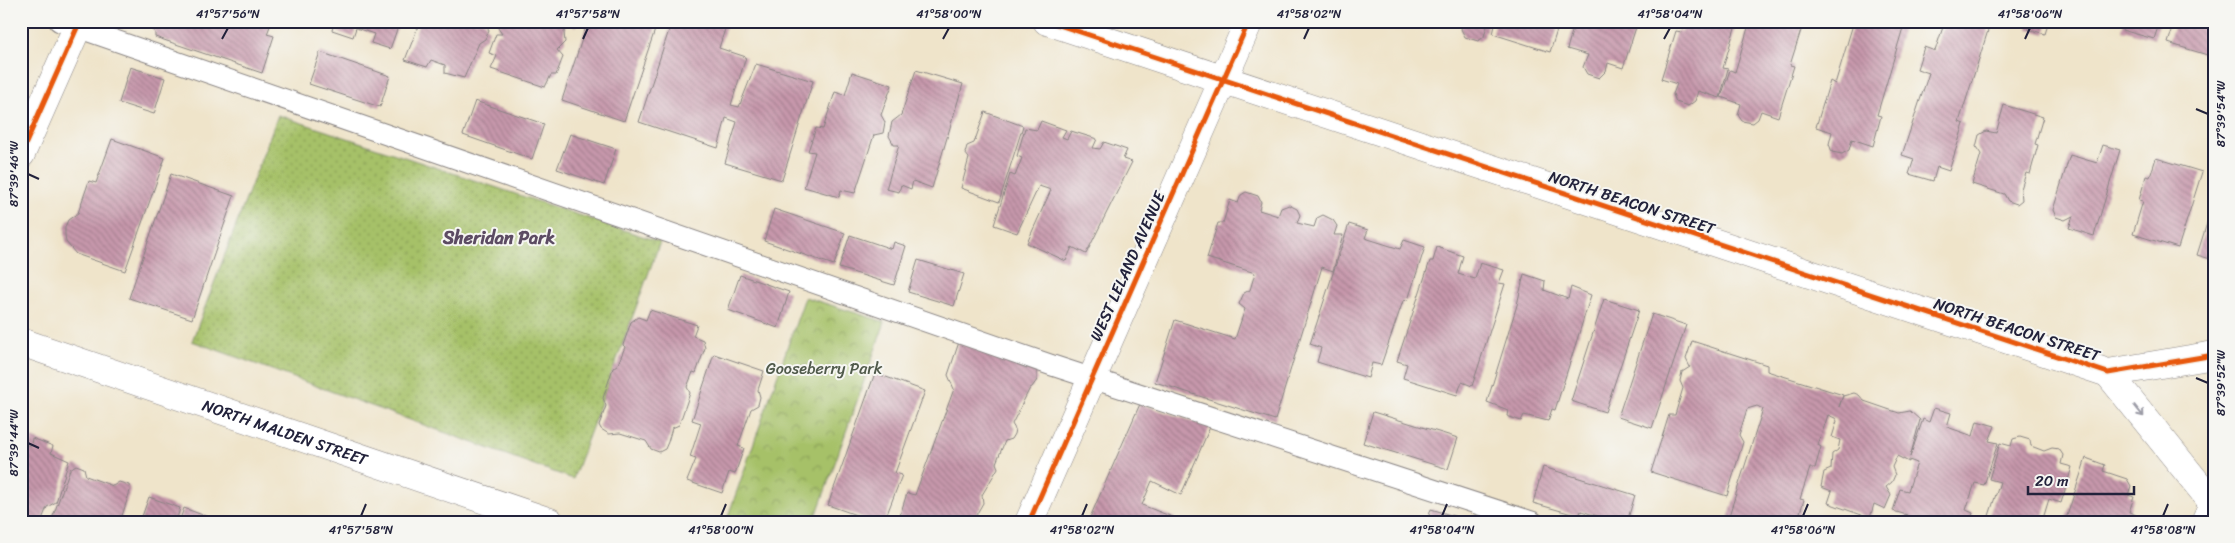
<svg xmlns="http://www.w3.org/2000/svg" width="2235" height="543" viewBox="0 0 2235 543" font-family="Sriracha,sans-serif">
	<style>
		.grass { fill: url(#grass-dots); stroke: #647252 }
		.park { fill: url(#park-crowns); stroke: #647252 }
		.building { fill: url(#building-back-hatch) }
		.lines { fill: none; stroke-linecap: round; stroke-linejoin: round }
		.lane-casing { stroke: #888382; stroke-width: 22 }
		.street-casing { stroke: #888382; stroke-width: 29 }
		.secondary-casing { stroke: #888382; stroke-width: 29 }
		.lane { stroke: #fff; stroke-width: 20 }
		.street { stroke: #fff; stroke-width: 28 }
		.secondary { stroke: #fff; stroke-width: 28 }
		.cycleway-casing { stroke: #f6f6f2; stroke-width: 8 }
		.cycleway { stroke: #e8590c; stroke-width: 5 }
		.oneway { stroke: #9c9ca7 }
		.ticks { fill: none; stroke: #22223b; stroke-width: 2 }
		.labels { text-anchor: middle; stroke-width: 4; stroke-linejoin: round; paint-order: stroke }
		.street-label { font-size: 16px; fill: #22223b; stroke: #f6f6f2 }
		.park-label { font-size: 16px; fill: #505a4b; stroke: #f6f6f2 }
		.neighbourhood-label { font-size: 18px; font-weight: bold; fill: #5c4b63; stroke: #f6f6f2 }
		.neatline { fill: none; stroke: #22223b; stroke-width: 2 }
		.ticks-label { font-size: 12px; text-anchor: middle; fill: #22223b }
	</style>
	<defs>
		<pattern id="grass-dots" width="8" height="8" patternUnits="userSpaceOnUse" patternTransform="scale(1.25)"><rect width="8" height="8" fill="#a6c168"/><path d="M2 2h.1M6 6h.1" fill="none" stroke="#879c57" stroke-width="1.8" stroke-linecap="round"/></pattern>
		<pattern id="park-crowns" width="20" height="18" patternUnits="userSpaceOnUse" patternTransform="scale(1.25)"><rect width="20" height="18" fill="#a6c168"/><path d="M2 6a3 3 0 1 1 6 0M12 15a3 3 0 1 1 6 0" fill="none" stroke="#879c57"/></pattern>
		<pattern id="building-back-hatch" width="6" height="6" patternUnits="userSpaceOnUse" patternTransform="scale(1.25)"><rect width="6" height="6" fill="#c798ac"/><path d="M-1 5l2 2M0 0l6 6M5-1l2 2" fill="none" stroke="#a17c8d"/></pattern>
	</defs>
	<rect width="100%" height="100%" fill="#f6f6f2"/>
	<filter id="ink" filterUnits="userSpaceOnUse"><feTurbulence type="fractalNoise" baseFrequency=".02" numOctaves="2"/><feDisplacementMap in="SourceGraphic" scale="10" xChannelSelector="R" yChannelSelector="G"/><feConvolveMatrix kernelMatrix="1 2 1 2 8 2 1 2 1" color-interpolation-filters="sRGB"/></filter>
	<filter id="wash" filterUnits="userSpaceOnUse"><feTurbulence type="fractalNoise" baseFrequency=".0096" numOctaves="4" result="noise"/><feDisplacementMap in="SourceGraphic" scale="20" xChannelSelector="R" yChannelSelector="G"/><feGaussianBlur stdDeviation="1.12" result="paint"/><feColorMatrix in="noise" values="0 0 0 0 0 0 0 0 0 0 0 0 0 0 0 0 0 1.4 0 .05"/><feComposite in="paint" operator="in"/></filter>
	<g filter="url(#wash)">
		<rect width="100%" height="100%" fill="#efe4ca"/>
		<path class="grass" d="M278,115L660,242L573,479L192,341Z"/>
		<path class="park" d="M805,297L885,322L814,522H726Z"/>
		<g id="blocks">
			<path class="building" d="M154,21H272L267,34L274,36L262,73L155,37V33L152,28Z
				M335,21H400L390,49L371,43L374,34L356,28L353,37L332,30Z
				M418,21H484L489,31L485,39L479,43L464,78L445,73V65L431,60L427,67L405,60L419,24Z
				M500,21H578L576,27L566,22L564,33L565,42L557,50L563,57L556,75H551L545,87L491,69L497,56L489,53L496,34H502L498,28Z
				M588,21H658L624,121L562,100Z
				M672,21H712L726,26L719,48L746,57L731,105L739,107L756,64L813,81L782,180L725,163L737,122L726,118L718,148L639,122Z
				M1464,21H1488L1484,37L1478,41L1465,37L1461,29Z
				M1496,21H1560L1550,52L1493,34Z
				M1575,21H1638L1623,68L1608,63L1606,71L1599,78L1587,74L1583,67L1588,55L1567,49Z
				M1686,21H1737L1723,68L1728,69L1720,98L1698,91L1695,101L1688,106L1676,102L1673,94L1677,84L1661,79L1676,31L1682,32Z
				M1750,21H1804L1790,65L1794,66L1778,117L1761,111L1758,119L1753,123L1742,121L1738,115L1741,104L1721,97L1730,70L1735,72Z
				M1854,21H1905L1877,115L1881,116L1873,146L1852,139L1849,150L1842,154L1832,152L1829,144L1832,132L1816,127L1830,81L1835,84Z
				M1945,21H1991L1959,122L1964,124L1949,171L1937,167L1933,181L1909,174L1914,159L1902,155L1929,73L1917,69L1924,47L1935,51Z
				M2030,21H2049L2045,34L2028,29Z
				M2124,21H2160L2154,39L2122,30Z
				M2175,21H2214V57L2168,43Z
				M320,52L390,76L380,107L309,84Z
				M130,67L165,78L154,114L119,103Z
				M916,70L963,84L932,188L913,181L911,189L901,185L899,192L886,189L899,145H894L889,136L892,122L901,115Z
				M852,72L892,85L881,115L885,122L883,133L874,135L855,193L841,190L839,197L804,187L815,152L808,151L816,128L823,129L835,92L845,95Z
				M475,101L544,124L532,159L463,135Z
				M2004,105L2043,117L2035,144L2038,145L2030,174L2026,173L2021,189L2022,200L2017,204L2008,201L2004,194L1972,184L1981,154L1976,147L1979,135L1986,131L1996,133Z
				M985,112L1023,126L999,202L961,188L969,158L965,153L967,146L974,143Z
				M1041,121L1066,130L1062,137L1067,139L1071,131L1097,139L1093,148L1100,149L1104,142L1127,150L1123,159L1132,162L1086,254L1072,247L1066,261L1027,243L1051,190L1039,186L1017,233L994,225L1010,174L1015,176L1022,158L1017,156L1025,128L1037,130Z
				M570,134L616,149L604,185L557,169Z
				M112,139L165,158L125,271L76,254L66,242L65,235V227L68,220L78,213L89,181L96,183Z
				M2103,145L2120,150L2094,236L2069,228L2073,216L2065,220L2056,217L2053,210L2070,155L2097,163Z
				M2156,158L2202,172L2178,248L2133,234L2143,201L2139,200L2146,176L2150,177Z
				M171,174L234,196L192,319L129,298Z
				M1246,192L1258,196L1261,202L1259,210L1278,216L1281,208L1289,205L1297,209L1300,215L1297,223L1314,227L1317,218L1323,215L1333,220L1337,226L1334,235H1343L1333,271L1322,267L1275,420L1155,382L1175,320L1235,339L1245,309L1239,304L1244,293L1250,290L1255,273L1207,258L1218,223H1223L1230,200L1238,203L1241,195Z
				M2213,204H2214V260L2197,255Z
				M774,209L845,233L834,265L764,241Z
				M1349,224L1368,230L1365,238L1400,249L1404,240L1425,247L1408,300L1403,301L1381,365L1372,363L1368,378L1317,362L1321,348L1310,344Z
				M850,235L892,249L894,242L906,246L894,285L839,268Z
				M1437,247L1463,256L1458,274L1475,279L1480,263L1504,270L1499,283L1505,284L1472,386L1462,382L1457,395L1403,378L1407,364L1397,361L1430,261H1433Z
				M918,260L964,274L954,306L908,292Z
				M1524,274L1545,281L1544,290L1568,299L1571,287L1591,295L1555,410L1552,409L1548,421L1524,415L1521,421L1507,416L1508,410L1487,402L1517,305Z
				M740,275L789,292L778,328L728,310Z
				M1604,299L1639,310L1605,412L1571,401Z
				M650,310L697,325L693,336L703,340L705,348L696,373L693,372L687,387L690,393L679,425L672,428L668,442L665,449L659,452L651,449L646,441L620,433L609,434L601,429L599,425L606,406L603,398L613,368L618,364L625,347L623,345L631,322L638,317L646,320Z
				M1652,314L1686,325L1652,428L1618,417Z
				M1692,341L1767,365V371L1843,395L1839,407L1843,396L1854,393L1859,395L1864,401L1899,413L1910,411L1920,420L1910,457L1923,419L1929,422L1934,408L1951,413L1947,427L1973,436L1977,421L1995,426L1989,441L1998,443L1984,485L1975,483L1966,510L1973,513L1970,522H1905L1907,515L1893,511L1900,489L1908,491L1917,463L1909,460V462L1897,456L1892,467L1895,475L1892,482L1886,487L1891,495L1885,509L1874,504L1870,518L1828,503L1832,491L1821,487L1824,472L1831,469L1832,454L1838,450L1840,440L1832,437L1837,421L1835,418L1828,415L1818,445L1821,447L1815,468H1810L1800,499L1804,500L1797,522H1727L1763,409L1757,406L1747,409L1739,435L1743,442L1727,496L1651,472L1669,415H1675L1683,388L1680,381L1682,372L1690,367L1686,359Z
				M959,342L1037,370V380L1032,387L1030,388L1012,424L1015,429L1014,434L1011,439L1005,441L996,463L998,468L982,495L983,503L972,522H898L907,493L915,495L954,389L948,375Z
				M714,354L764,371L758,390L760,397L758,405L751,409L738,446L744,448L735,474L729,472L722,493L687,481L696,459L690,457L701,423L692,420Z
				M875,373L925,391L895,473L902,475L884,522H876L828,505Z
				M1140,404L1210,427L1181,495L1152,481L1142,505L1175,518L1173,522H1088Z
				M1373,412L1458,438L1448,469L1363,443Z
				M2020,437L2030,440L2031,446L2044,451L2052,448L2059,449L2063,455L2061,464L2072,467L2061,503L2049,499L2042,522H1987L2000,482L1989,479L2000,443L2011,446L2013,439Z
				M32,438L53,446L51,453L69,461L56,502L47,507L41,522H21V442L31,446Z
				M2086,458L2105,465L2103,471L2127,479L2131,486L2128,495L2134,497L2129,512L2136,515L2133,522H2065Z
				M76,465L84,468L86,476L113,486L119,482L129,485L130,491L120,522H58L52,519L70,469Z
				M1543,467L1635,495L1627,522H1616L1581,511L1579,516L1533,503Z
				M149,497L180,508L176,522H140Z
				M184,508L221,522H179Z
				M1431,509L1470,521V522H1427Z"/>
		</g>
	</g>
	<g filter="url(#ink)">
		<use href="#blocks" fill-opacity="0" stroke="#888382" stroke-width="1"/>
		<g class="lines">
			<defs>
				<path id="lane" d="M59,21L1051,365L1533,522"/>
				<g id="street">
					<path d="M1047,21L2108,373L2214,355"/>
					<path id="s1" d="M21,342L550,522"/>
					<path d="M2108,373L2213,503"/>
					<path d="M1029,522L1249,21"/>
				</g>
				<path id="secondary" d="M21,154L80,21
					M2205,522L2214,502"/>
			</defs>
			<use href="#lane" class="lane-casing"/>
			<use href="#street" class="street-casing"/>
			<use href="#secondary" class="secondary-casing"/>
			<use href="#lane" class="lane"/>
			<use href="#street" class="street"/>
			<use href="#secondary" class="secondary"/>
			<defs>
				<path id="cycleway" d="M1047,21L2108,373L2214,355
					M21,154L80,21
					M1029,522L1249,21"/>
			</defs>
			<use href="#cycleway" class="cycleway-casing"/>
			<use href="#cycleway" class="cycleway"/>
		</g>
		<defs><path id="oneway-shaft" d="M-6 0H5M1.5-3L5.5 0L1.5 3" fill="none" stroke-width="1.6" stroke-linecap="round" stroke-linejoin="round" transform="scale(1.25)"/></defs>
		<use class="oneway" href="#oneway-shaft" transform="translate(2139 411) rotate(51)"/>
	</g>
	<path class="ticks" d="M222,39L228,28M583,39L588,28M943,39L949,28M1304,39L1309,28M1664,39L1670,28M2025,39L2030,28M2196,109L2208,114M28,174L39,179M2196,378L2208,383M28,443L39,448M361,516L366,504M721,516L726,504M1082,516L1087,504M1442,516L1447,504M1803,516L1808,504M2163,516L2168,504"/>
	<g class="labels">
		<g class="street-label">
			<text transform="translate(1632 202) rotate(18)" y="6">NORTH BEACON STREET</text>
			<text transform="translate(1127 266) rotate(-66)" y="6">WEST LELAND AVENUE</text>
			<text transform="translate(2017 329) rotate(18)" y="6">NORTH BEACON STREET</text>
			<text dy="6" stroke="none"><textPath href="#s1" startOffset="279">NORTH MALDEN STREET</textPath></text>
		</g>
		<g class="park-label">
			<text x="824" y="374">Gooseberry Park</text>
		</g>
		<g class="neighbourhood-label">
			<text x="499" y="244">Sheridan Park</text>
		</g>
	</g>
	<rect width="2235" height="543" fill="none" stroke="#f6f6f2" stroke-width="55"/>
	<path d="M2028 486v8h106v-8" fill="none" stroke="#22223b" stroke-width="2.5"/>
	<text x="2035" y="486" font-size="15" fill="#22223b" stroke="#f6f6f2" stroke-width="4" paint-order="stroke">20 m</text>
	<rect x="28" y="28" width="2180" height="488" class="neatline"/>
	<g class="ticks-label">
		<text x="228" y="18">41°57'56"N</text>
		<text x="588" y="18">41°57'58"N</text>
		<text x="949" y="18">41°58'00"N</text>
		<text x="1309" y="18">41°58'02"N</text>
		<text x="1670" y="18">41°58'04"N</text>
		<text x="2030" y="18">41°58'06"N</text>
		<text transform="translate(2221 114) rotate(-90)" y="4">87°39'54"W</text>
		<text transform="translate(14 174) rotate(-90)" y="4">87°39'46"W</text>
		<text transform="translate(2221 383) rotate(-90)" y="4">87°39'52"W</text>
		<text transform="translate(14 443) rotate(-90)" y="4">87°39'44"W</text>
		<text x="361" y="534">41°57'58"N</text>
		<text x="721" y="534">41°58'00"N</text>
		<text x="1082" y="534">41°58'02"N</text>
		<text x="1442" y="534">41°58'04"N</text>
		<text x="1803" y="534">41°58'06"N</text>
		<text x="2163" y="534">41°58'08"N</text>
	</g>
</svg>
